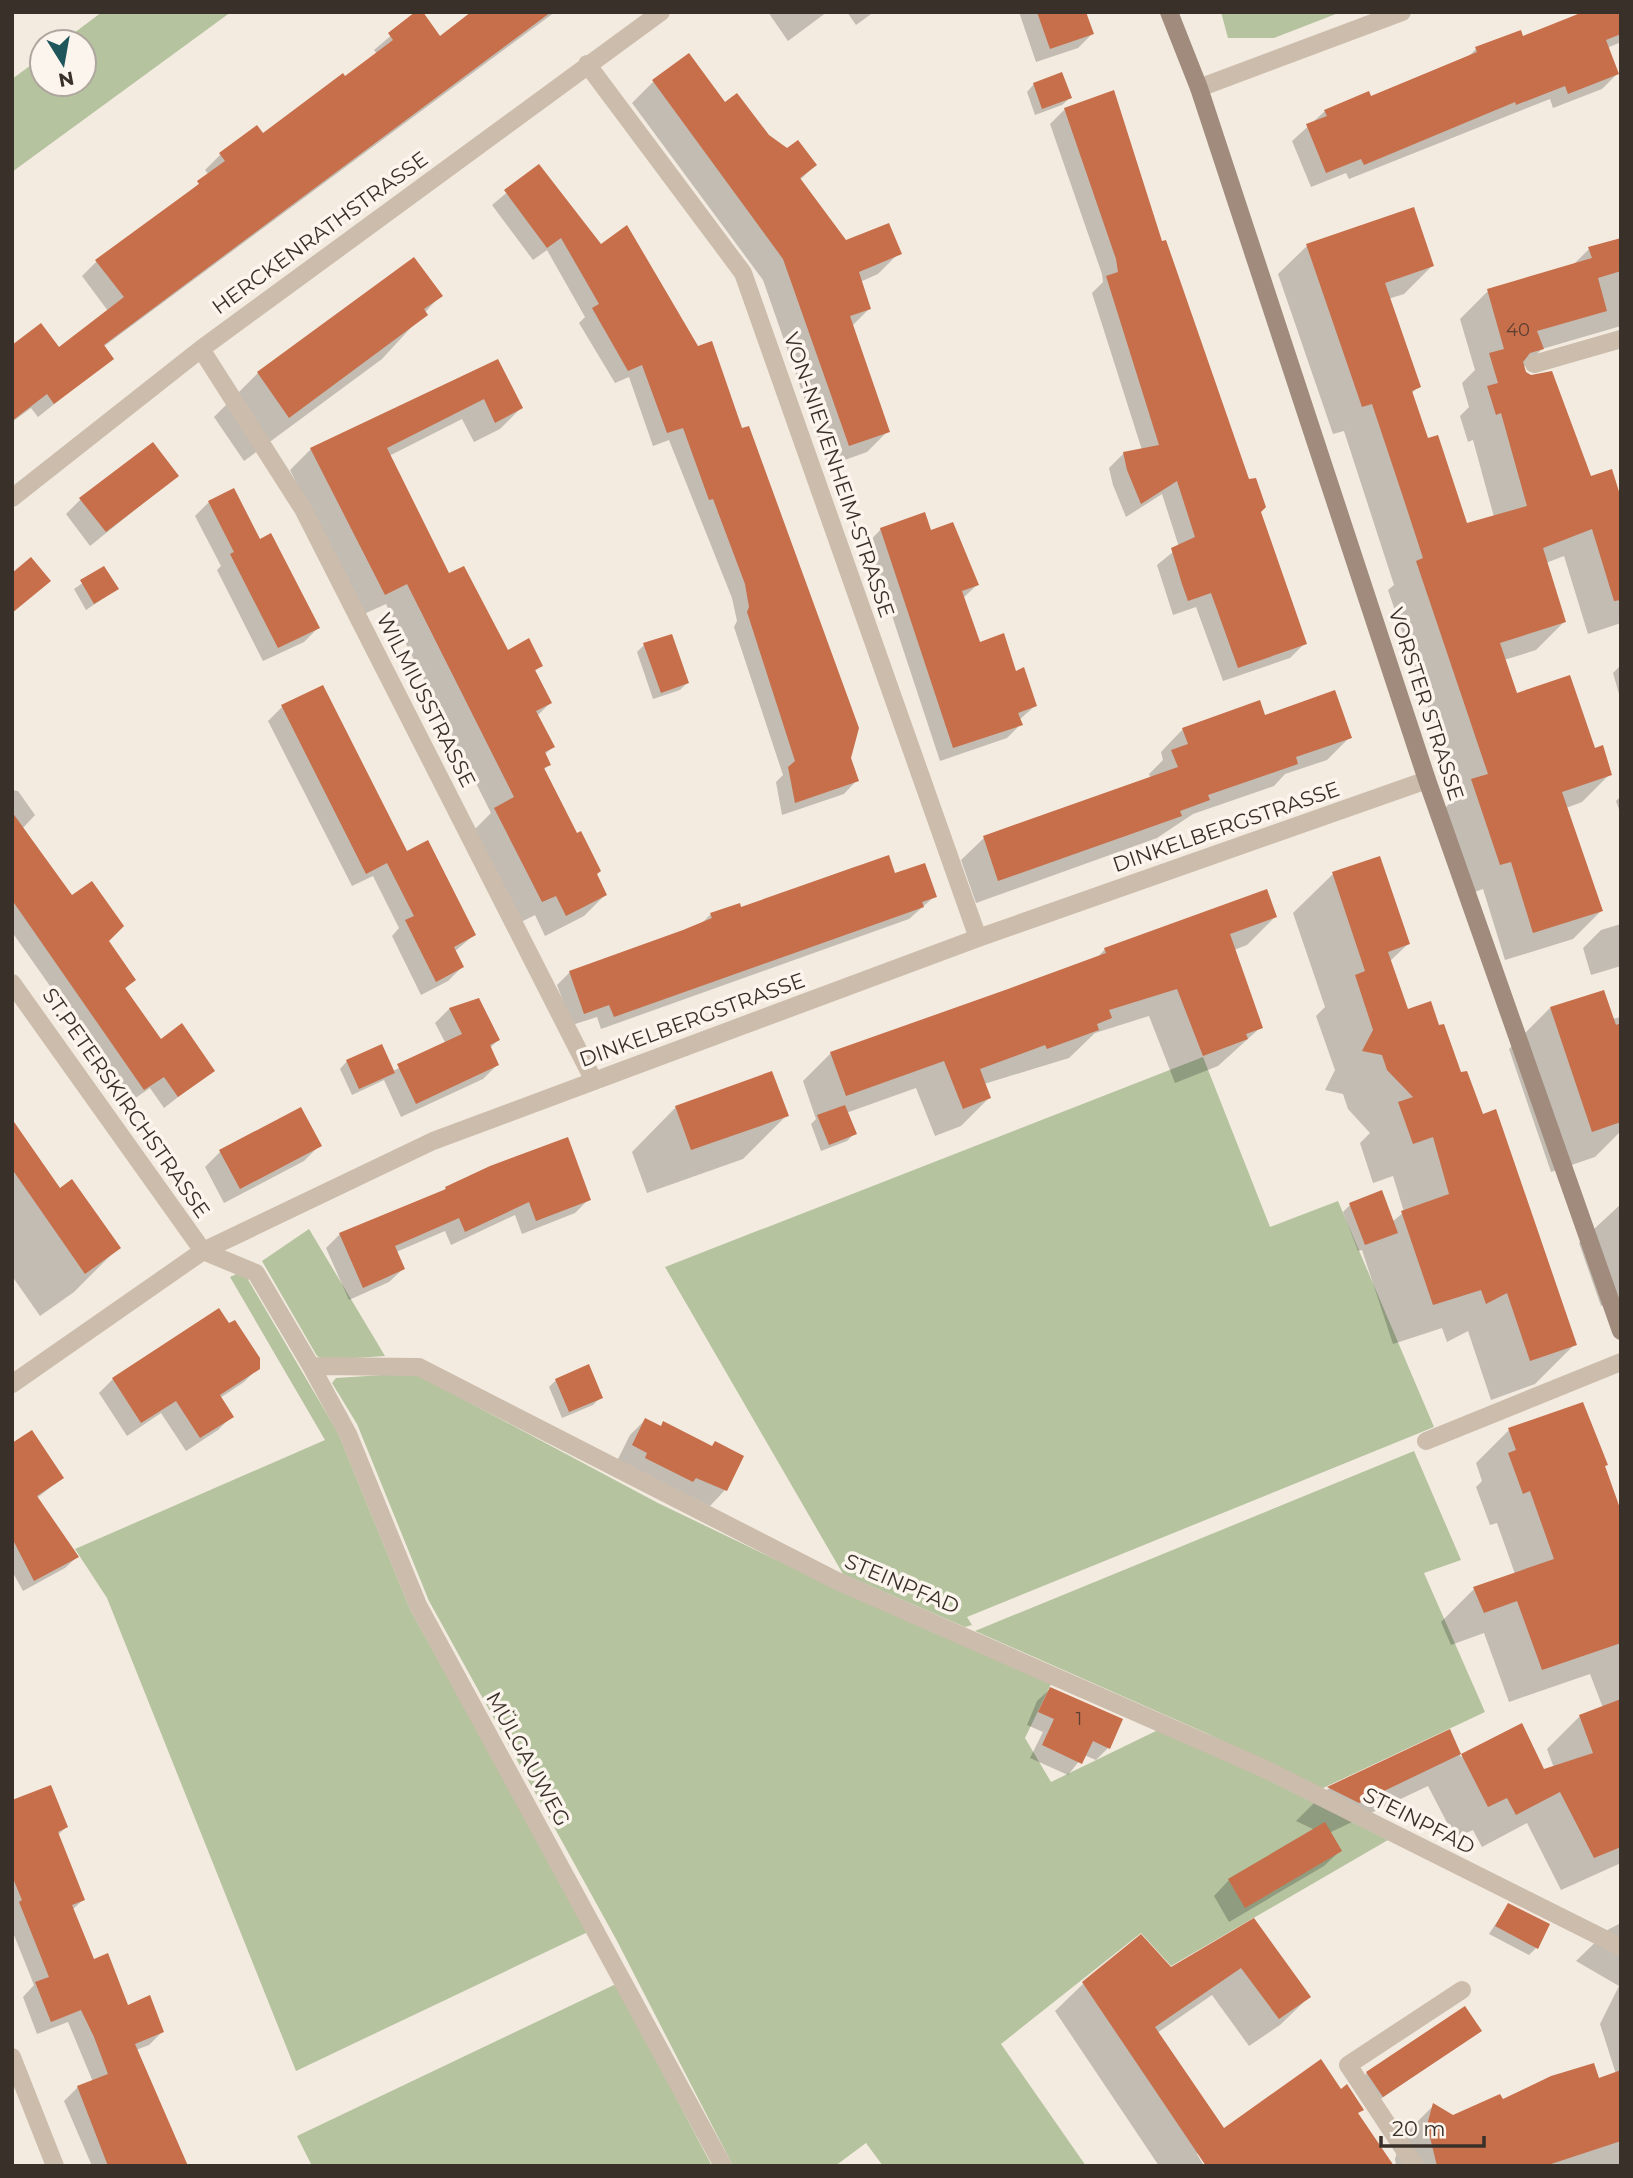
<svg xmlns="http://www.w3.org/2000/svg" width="1633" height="2178" viewBox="0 0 1633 2178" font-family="Montserrat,sans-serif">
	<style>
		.green { fill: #b5c39f }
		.shadow { fill: #0003 }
		.building { fill: #c76e4a }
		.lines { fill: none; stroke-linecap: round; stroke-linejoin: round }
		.lane { stroke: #ccbcab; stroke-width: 18 }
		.street { stroke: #ccbcab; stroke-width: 18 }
		.secondary { stroke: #a08b7c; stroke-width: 18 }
		.labels { text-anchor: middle; stroke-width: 7; stroke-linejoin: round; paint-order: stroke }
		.number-label { font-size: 18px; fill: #5d4032 }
		.street-label { font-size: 21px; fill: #3a302a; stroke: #fbf5ed }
	</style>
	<rect width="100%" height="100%" fill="#f3ebe0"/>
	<path class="green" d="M102,12H231L12,172V79L42,57V84H84V42H62Z
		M1221,12H1341L1274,38H1228Z
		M1203,1057L1270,1227L1338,1201L1434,1427L967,1617L972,1625L965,1627L843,1574L665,1267Z
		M309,1229L385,1356L325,1360L317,1356L262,1261Z
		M243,1271L338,1433L410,1609L588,1932L296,2071L107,1598L75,1549L325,1440L230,1277Z
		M414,1373L658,1503L837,1589L1052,1682L1025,1738L1051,1782L1160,1729L1264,1777L1388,1840L1171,1966L1141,1933L1001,2044L1086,2166H883L866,2143L835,2166H733L616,1939L429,1601L357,1424L332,1383L336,1378Z
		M1414,1451L1461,1560L1424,1573L1485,1712L1321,1789L1206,1733L975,1631Z
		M616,1984L712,2166H312L297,2136Z"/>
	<path class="shadow" d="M419,12L440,38L474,12H555L103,347L112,358L38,417L31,408L12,422V349H58L108,311L82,276L97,261L182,198L209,175L205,170L220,155L257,127L263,135L345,79L377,54L374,50Z
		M768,12H827L788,41Z
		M847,12H874L856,25Z
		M1019,12H1084L1092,34L1078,48L1036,62Z
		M1579,12H1621V42L1607,48L1617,74L1602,89L1553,108L1550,99L1349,179L1346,173L1311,187L1292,141L1325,111L1370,98L1467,58L1476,49L1522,38L1574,18Z
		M689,56L725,104L767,136L815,165L800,180L846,243L899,253L878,274L860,282L869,309L852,326L888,431L867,452L828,466L763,280L632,103L653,82Z
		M1034,84L1070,98L1062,105L1035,115L1027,92Z
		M1065,109L1161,244L1305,643L1290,658L1223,681L1196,607L1173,615L1157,565L1179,547L1162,494L1126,517L1113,485L1109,468L1124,453L1142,450L1092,293L1103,282L1102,274L1050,124Z
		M539,166L741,431L857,780L844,794L782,815L776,782L783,775L734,627L737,621L732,598L669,440L653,446L629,377L615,383L579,323L585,317L547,250L533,260L492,205Z
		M1413,209L1432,266L1404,294L1388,299L1419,386L1411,394L1427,440L1466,526L1494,517L1473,440L1468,442L1460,416L1469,407L1462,383L1475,370L1460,319L1488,291L1572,266L1589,249L1621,251V326L1542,349L1523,368L1590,478L1621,503V623L1588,634L1564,556L1546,563L1564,622L1536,650L1504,660L1516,695L1594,750L1610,774L1582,802L1566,808L1601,911L1573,939L1505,960L1483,889L1472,893L1444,809L1458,795L1388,590L1394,585L1344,431L1333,434L1278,274L1307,246Z
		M441,295L382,359L244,461L214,417L258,373Z
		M497,361L521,408L500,429L474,442L462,419L389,456L449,576L508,652L541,665L534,672L550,703L537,716L553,747L544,755L549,764L543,771L605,895L584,916L545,936L535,915L521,922L474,830L491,813L386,604L364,614L290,470L311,449Z
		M177,476L90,546L66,514L81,499Z
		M209,502L259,541L318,628L304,642L263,661L217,570L221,566L195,516Z
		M881,529L929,532L977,585L963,598L978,644L1014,673L1035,706L1019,720L1021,724L1007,738L940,761L868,543Z
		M104,568L117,589L86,610L74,589Z
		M644,645L687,683L680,690L653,699L637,652Z
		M1621,665V701L1613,673Z
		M322,687L406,853L474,935L454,952L462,967L448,981L421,995L392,936L399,928L373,876L352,886L268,721L282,707Z
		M1264,717L1350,737L1327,760L1285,774L1274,786L1193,814L1157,838L976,903L961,860L984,838L1151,779L1149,774L1163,760L1161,752L1183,729Z
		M12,790L18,791L35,815L22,829L134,980L124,990L161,1041L213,1070L164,1108L150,1088L131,1101L12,932Z
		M1621,796V815L1616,801Z
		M857,866L858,869L894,875L935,896L909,919L601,1029L597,1017L572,1025L557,985L570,972L700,925L711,914L740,909Z
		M1333,874L1408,944L1389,962L1407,1012L1460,1075L1575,1344L1535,1384L1491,1400L1468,1331L1447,1342L1442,1328L1393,1344L1362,1250L1358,1251L1343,1212L1350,1205L1392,1222L1404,1212L1393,1176L1373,1183L1360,1143L1370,1133L1348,1109L1343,1094L1325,1090L1335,1070L1316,1016L1325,1007L1293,913Z
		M1275,917L1247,945L1234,950L1261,1027L1218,1066L1175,1083L1149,1016L1095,1033L1069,1058L984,1084L989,1098L961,1126L935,1136L916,1088L846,1113L854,1134L847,1141L821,1151L811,1124L816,1119L803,1081L831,1053L1097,958L1105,949Z
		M1621,924V966L1591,975L1583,948L1601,930Z
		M478,1000L498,1040L489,1049L497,1065L483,1079L401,1117L384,1080L352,1095L340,1069L347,1061L393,1071L446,1044L435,1023L449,1009Z
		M1550,1008L1612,1019L1621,1017V1131L1595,1157L1551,1172L1509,1049Z
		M676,1107L787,1115L743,1159L647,1193L632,1152Z
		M12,1122L59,1190L118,1248L74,1292L40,1316L12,1276Z
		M320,1145L304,1161L224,1203L205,1167L220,1152Z
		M446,1188L589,1199L575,1213L522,1234L515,1215L451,1245L445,1231L396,1252L403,1269L389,1282L349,1300L326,1248L340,1234L440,1194Z
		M1621,1204V1299L1601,1306L1579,1243Z
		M229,1326L258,1368L244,1382L220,1398L232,1416L218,1430L186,1451L161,1413L127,1436L99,1393L113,1379Z
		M556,1380L601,1397L593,1405L562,1418L549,1387Z
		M645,1420L660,1427L664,1423L725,1490L710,1506L617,1461L630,1435Z
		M1509,1430L1603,1467L1621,1516V1863L1561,1890L1527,1823L1482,1847L1473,1830L1455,1838L1428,1786L1329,1833L1340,1851L1324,1866L1229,1922L1214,1896L1229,1880L1315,1830L1296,1821L1328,1789L1449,1732L1461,1757L1521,1726L1543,1771L1554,1768L1547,1749L1580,1716L1603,1708L1590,1674L1509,1702L1484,1633L1451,1645L1441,1622L1474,1589L1515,1574L1497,1523L1490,1525L1476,1487L1482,1481L1476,1463Z
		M12,1445L62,1478L37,1498L77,1557L65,1568L23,1591L12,1571Z
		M1050,1689L1108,1748L1096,1760L1084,1755L1068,1775L1030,1758L1043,1732L1027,1725L1037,1701Z
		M12,1799L66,1827L57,1836L83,1900L72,1910L93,1961L127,2007L162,2032L149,2045L136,2050L186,2166H92L64,2101L78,2087L93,2082L68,2022L37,2034L23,1997L34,1985L12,1930Z
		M1508,1905L1536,1948L1529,1955L1489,1934Z
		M1254,1920L1309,1997L1280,2025L1249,2046L1212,1995L1157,2033L1199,2152L1197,2154L1204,2166H1159L1055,2011L1084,1983L1171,1969Z
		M1621,1923V2166H1396L1395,2159L1401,2138L1433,2106L1453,2117L1502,2102L1616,2074L1600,2024L1619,1986L1576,1961L1609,1929Z
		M1479,2031L1375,2103L1360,2080L1367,2073Z"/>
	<path class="building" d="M415,12H423L440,36L471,12H551L104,345L114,359L54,404L47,394L12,421V345L41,323L59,347L124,297L95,260L199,184L197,181L225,161L219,153L257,125L263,133L343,73L345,76L393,40L388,33Z
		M1037,12H1086L1094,34L1050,49Z
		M1583,12H1621V34L1606,40L1619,74L1568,94L1565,86L1516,105L1515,102L1364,165L1361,159L1326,173L1306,124L1327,116L1324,110L1369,91L1371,96L1477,52L1475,47L1521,30L1523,36Z
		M689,53L725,102L737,93L769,135L787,148L798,140L817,165L800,178L846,240L889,223L902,254L859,272L871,309L850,316L890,432L849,446L783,259L652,80Z
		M1062,72L1072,98L1042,109L1033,83Z
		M1114,90L1162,241L1166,240L1249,479L1256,478L1266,507L1261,512L1307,644L1238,668L1211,593L1188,601L1182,584L1171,548L1195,537L1177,481L1141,504L1127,470L1123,452L1159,445L1106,276L1118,272L1116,259L1064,108Z
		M539,164L601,244L627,225L698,346L712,341L742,428L749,426L859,728L851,758L859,781L795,803L788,767L795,761L747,612L749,607L745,584L713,499L709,500L683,428L667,433L642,365L628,371L592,308L599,304L561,238L547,248L504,190Z
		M1414,207L1434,266L1385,283L1421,387L1412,391L1428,438L1438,435L1467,523L1527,506L1501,413L1496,415L1487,386L1498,383L1489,353L1504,349L1487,289L1592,258L1588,247L1621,238V271L1598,278L1607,311L1537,331L1544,349L1530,353L1523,362L1526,372L1531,375L1552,371L1591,476L1612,469L1621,498V600L1614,601L1592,529L1543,548L1566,622L1500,643L1517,693L1570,675L1595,748L1603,745L1612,775L1562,792L1603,911L1533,933L1511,862L1500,865L1471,779L1488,774L1416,561L1423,558L1402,494L1372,404L1362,407L1306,244Z
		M414,257L443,296L424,309L428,315L289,418L257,372Z
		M498,359L523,408L495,423L484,399L387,448L449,573L464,566L508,650L529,638L543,666L535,670L552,703L536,711L555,747L545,752L551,765L544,768L577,833L581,831L601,871L597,874L607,895L566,916L556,896L542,902L494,808L514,797L407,584L385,595L310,448Z
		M153,442L179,476L106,532L79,498Z
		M234,488L260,539L271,533L320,628L278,648L230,554L234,552L208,501Z
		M925,512L931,530L953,522L979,585L962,591L980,642L1004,633L1016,671L1024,667L1037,706L1018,713L1023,725L953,748L880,528Z
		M31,557L51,581L12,613V573Z
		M104,566L119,589L94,604L80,580Z
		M672,634L689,683L661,693L643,643Z
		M323,685L407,851L428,840L476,935L454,947L464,967L436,982L405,920L414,916L387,863L366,874L281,705Z
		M1335,690L1352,738L1296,757L1298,764L1208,795L1210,800L1180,811L1182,816L998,881L983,836L1178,767L1171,750L1188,744L1182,728L1260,700L1265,715Z
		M12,812L72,895L92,881L124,926L109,941L136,980L125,988L161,1039L182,1023L215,1071L178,1097L164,1077L144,1090L12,900Z
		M889,855L895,873L925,863L937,897L922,902L924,907L614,1017L609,1005L584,1014L569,971L683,930L712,918L710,913L740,903L741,907Z
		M1380,856L1410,944L1388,952L1408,1009L1431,1001L1439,1025L1444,1024L1461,1072L1467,1071L1483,1114L1496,1109L1577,1345L1530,1361L1507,1293L1486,1304L1481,1290L1433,1305L1401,1211L1449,1194L1433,1137L1413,1144L1398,1102L1413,1097L1387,1070L1382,1055L1362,1051L1373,1030L1355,975L1365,971L1332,872Z
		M1267,889L1277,917L1230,934L1263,1028L1246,1034L1248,1039L1203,1056L1177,989L1109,1010L1112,1018L1097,1024L1099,1030L1047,1049L1045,1045L980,1069L991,1098L963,1109L944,1061L846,1096L830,1052L1008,989L1106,953L1104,948Z
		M1604,990L1616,1025L1621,1023V1122L1592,1132L1550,1007Z
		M479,998L500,1040L490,1045L499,1065L416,1104L397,1064L462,1034L449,1008Z
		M382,1044L395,1073L359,1089L346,1060Z
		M772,1071L789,1116L691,1150L675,1106Z
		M845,1105L857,1134L829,1145L817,1115Z
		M301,1107L322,1146L240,1189L219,1150Z
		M12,1119L60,1188L72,1179L121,1248L85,1274L12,1169Z
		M568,1137L591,1200L536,1221L529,1202L465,1232L459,1218L395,1246L405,1269L363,1288L339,1233L446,1189L445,1187L490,1166Z
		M1382,1190L1398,1233L1365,1245L1349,1203Z
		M219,1308L229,1323L235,1320L260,1358V1369L220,1395L234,1417L200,1438L176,1401L141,1423L112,1378Z
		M589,1364L603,1398L569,1412L555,1379Z
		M1583,1402L1608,1465L1605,1466L1621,1511V1643L1542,1670L1517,1601L1484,1613L1473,1587L1554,1559L1530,1491L1523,1494L1508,1453L1516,1450L1508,1428Z
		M645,1418L661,1426L663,1421L712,1446L715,1441L744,1456L727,1491L696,1478L693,1482L645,1458L647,1453L632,1445Z
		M32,1430L64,1478L37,1496L79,1557L34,1581L12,1538V1443Z
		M1050,1687L1123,1719L1110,1749L1093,1741L1082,1764L1042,1745L1054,1719L1038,1712Z
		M1621,1699V1847L1594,1858L1560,1792L1516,1815L1507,1798L1488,1807L1461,1754L1359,1803L1327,1787L1450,1729L1461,1754L1522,1723L1544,1769L1593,1753L1579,1715Z
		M51,1785L68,1827L58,1832L85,1900L72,1905L94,1959L108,1953L128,2005L150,1995L164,2032L135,2044L188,2166H108L77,2086L108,2074L94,2037L81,2010L51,2022L35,1982L49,1977L19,1902L22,1900L12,1876V1800Z
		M1325,1822L1342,1851L1245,1908L1228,1879Z
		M1508,1903L1550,1924L1538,1949L1495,1926Z
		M1254,1918L1311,1997L1279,2019L1241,1968L1155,2027L1224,2128L1321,2059L1341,2089L1347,2084L1364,2110L1358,2113L1394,2166H1206L1082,1982L1141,1934L1171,1967Z
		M1465,2006L1482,2031L1383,2097L1366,2072Z
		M1594,2063L1599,2078L1621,2070V2141L1545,2166H1437L1427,2125L1433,2103L1453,2115L1500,2094L1503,2099L1551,2076Z"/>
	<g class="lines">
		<path class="lane" d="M1426,1441L1621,1362
			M1415,2166L1348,2065L1462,1990"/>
		<path class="street" d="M587,64L743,273L978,938
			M1199,88L1402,12
			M201,349L303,509L594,1081
			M1534,364L1621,339
			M12,498L201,349L661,12
			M12,983L203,1251L256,1273L311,1366L419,1367L835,1580L1265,1769L1621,1947
			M311,1366L348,1434L418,1605L723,2166
			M12,1384L203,1251L433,1141L978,938L1427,780
			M12,2057L55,2166"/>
		<path class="secondary" d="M1169,12L1199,88L1427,780L1621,1331"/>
	</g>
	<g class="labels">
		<g class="number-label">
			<text x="1518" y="336">40</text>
			<text x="1079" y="1725">1</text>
		</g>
		<g class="street-label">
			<text transform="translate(320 233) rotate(-36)" y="7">HERCKENRATHSTRASSE</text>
			<text transform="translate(839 475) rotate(71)" y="7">VON-NIEVENHEIM-STRASSE</text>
			<text transform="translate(426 700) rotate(63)" y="7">WILMIUSSTRASSE</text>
			<text transform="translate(1426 704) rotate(72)" y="7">VORSTER STRASSE</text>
			<text transform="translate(1226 827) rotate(-19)" y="7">DINKELBERGSTRASSE</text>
			<text transform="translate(692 1020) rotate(-20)" y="7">DINKELBERGSTRASSE</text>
			<text transform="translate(126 1103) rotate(55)" y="7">ST.PETERSKIRCHSTRASSE</text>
			<text transform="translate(902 1584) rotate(23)" y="7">STEINPFAD</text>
			<text transform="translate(528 1759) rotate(61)" y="7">MÜLGAUWEG</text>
			<text transform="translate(1419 1821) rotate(27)" y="7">STEINPFAD</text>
		</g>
	</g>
	<rect width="1633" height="2178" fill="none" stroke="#3a302a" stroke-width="28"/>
	<g transform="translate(63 63) rotate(169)"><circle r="33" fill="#fbf5ed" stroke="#aea69f" stroke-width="2"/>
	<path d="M0-5L12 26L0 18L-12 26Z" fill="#1f565c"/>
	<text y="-10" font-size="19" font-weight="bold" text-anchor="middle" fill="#3a302a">N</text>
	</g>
	<path d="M1381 2136v10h103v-10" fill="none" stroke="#3a302a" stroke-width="3.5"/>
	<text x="1392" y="2136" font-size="21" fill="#3a302a" stroke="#fbf5ed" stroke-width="5" paint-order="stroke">20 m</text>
</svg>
